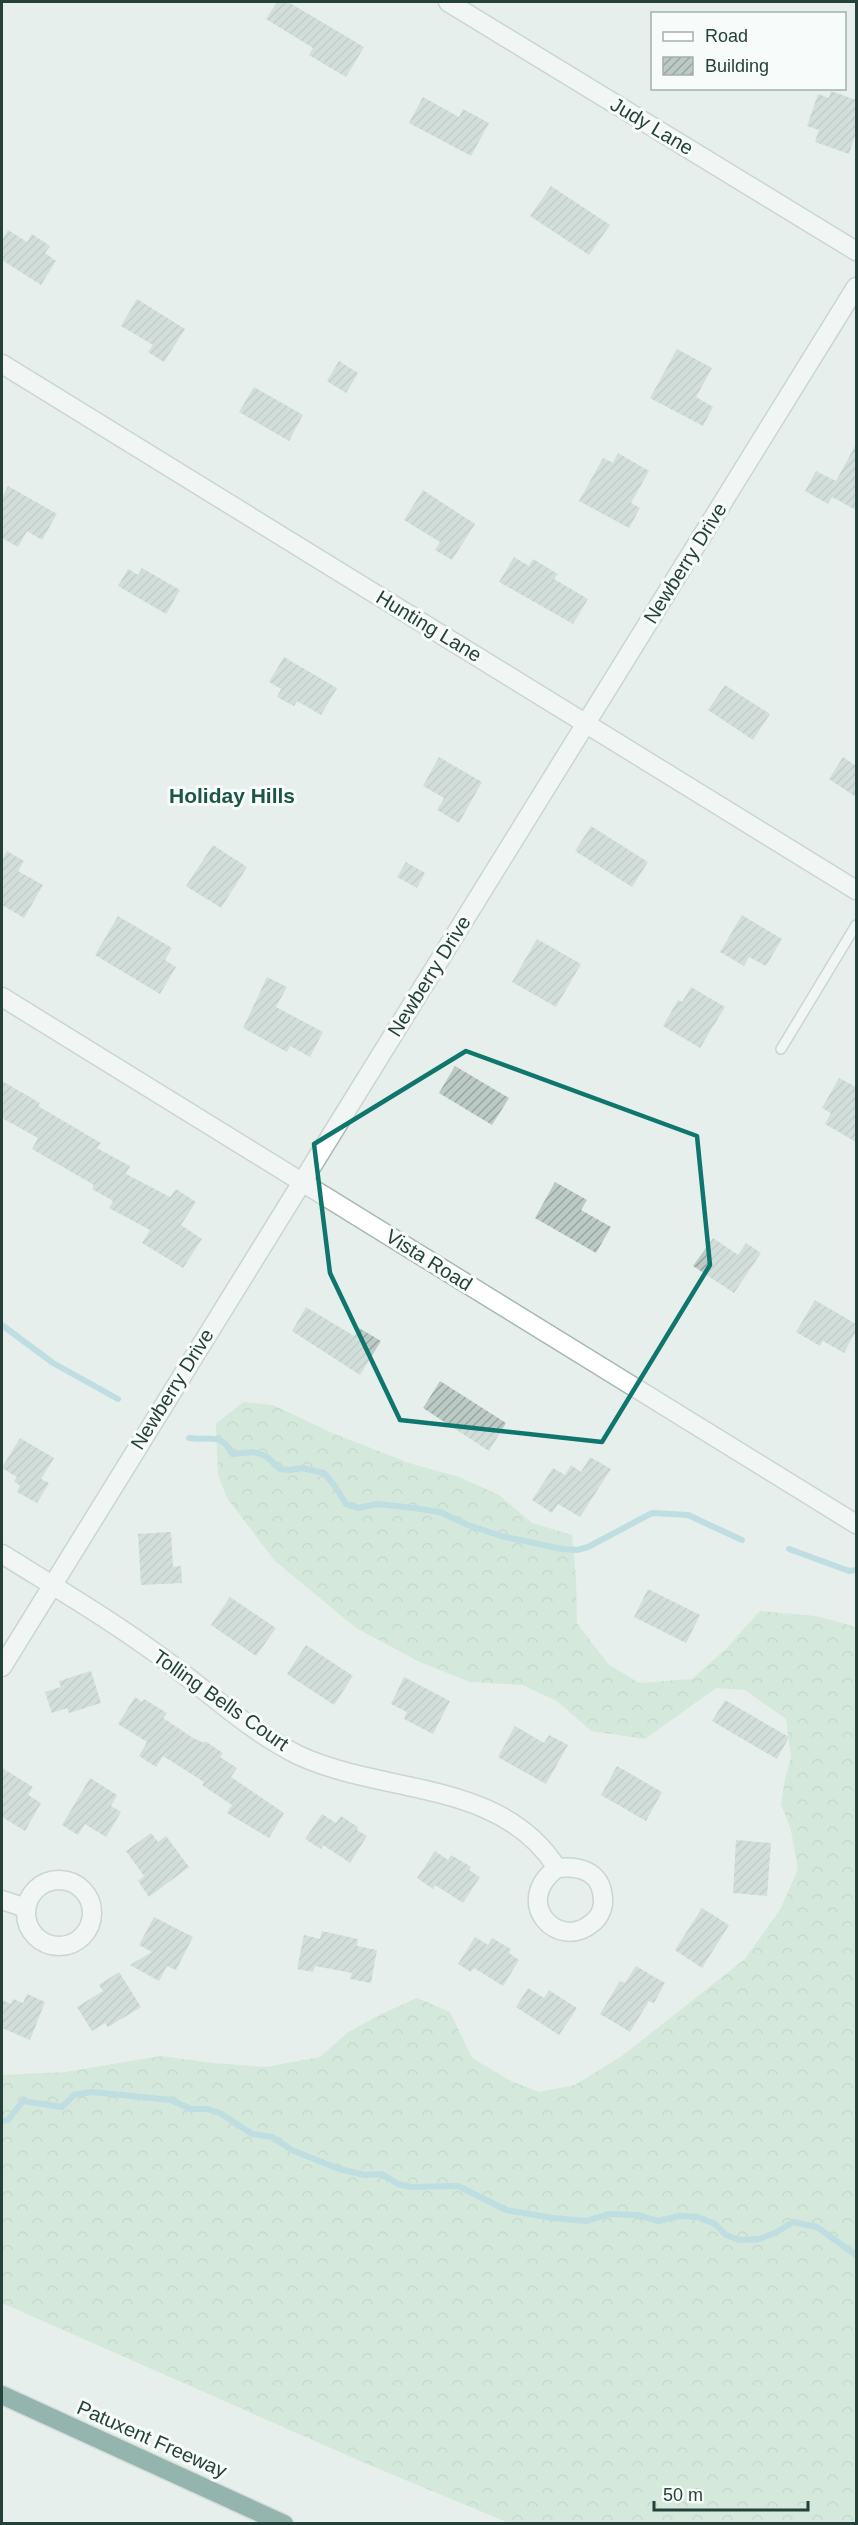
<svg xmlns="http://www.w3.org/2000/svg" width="858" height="2525" viewBox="0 0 858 2525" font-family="Helvetica,sans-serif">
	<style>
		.forest { fill: url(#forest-crowns) }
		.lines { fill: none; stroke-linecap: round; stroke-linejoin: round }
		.stream { stroke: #8ec9d4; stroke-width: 6 }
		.building { fill: url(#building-hatch) }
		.service-casing { stroke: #a8b8b2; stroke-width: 12 }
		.minor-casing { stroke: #a8b8b2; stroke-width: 21 }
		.motorway-casing { stroke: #c2cac8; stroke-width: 21 }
		.service { stroke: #fff; stroke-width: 9 }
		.minor { stroke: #fff; stroke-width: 18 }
		.motorway { stroke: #2f6f62; stroke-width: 18 }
		.marked { fill: none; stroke: #0f766e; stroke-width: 4.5; stroke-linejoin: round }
		.labels { text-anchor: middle; stroke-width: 6; stroke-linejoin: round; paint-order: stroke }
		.street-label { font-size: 20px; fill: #24423a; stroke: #f7fbf9 }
		.neighbourhood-label { font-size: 21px; font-weight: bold; fill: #1f5548; stroke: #f7fbf9 }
	</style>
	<defs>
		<pattern id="forest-crowns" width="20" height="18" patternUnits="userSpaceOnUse" patternTransform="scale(1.5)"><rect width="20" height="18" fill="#bfe0c8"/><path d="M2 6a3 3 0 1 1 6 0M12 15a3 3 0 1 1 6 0" fill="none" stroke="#a4c1ad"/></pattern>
		<pattern id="building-hatch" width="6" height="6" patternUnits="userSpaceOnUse" patternTransform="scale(1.5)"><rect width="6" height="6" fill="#bbcac4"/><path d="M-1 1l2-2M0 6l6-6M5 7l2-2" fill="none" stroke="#98a6a0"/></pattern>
	</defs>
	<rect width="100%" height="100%" fill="#e6efeb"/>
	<path class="forest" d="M243,1402L273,1405L332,1433L409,1463L459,1477L499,1495L532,1523L572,1535L576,1578L577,1623L608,1664L639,1683L692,1679L726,1649L760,1611L816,1616L856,1627V2523H509L367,2464L2,2303V2075L65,2072L161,2056L212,2063L266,2067L320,2057L347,2033L379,2015L417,1998L450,2012L472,2058L511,2081L539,2092L575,2085L622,2056L745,1959L781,1908L798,1869L791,1830L781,1804L785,1779L791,1758L786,1719L745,1690L716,1688L645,1739L591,1731L557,1701L522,1685L470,1682L420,1662L356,1628L275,1561L227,1498L218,1475L216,1424Z"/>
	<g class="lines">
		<path class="stream" d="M2,1325L53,1363L118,1399
			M189,1438C208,1441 222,1432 232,1454L254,1452L266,1456L280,1469L289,1470L302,1468L324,1473L334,1485L346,1504L358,1508L377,1504L414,1508L440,1512L468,1525L501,1536L562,1549L577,1550L588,1547L652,1513L688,1515L742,1540
			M789,1549L849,1571L856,1570
			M2,2121L8,2120L23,2101L62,2107L74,2095L92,2092L171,2100L191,2109H207L220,2113L252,2134L272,2137L292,2150L339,2169L365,2175L382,2174L398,2184L411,2187L458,2186L506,2210L553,2218L586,2221L609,2214L637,2215L658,2221L680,2216L698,2217L715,2224L726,2235L739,2240L759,2239L775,2233L793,2222L817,2227L856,2255"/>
	</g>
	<path class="building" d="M277,2H288L364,47L346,77L309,55L313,48L266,19Z
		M831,91L856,100V132L849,154L815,142L819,130L807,126L818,94L829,98Z
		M423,97L459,117L463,109L489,123L471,156L409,123Z
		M551,186L610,225L589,255L530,216Z
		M8,230L27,242L32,234L50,246L45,253L56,261L41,285L2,260V240Z
		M137,299L185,329L164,362L148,352L153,345L121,326Z
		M677,349L712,368L696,397L713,407L703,426L650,398Z
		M339,361L358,373L346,393L327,381Z
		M254,387L303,415L289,441L239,412Z
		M856,444V510L832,497L828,504L805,491L816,471L836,481Z
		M618,453L649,471L631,503L640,508L629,528L579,501L603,458L613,463Z
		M8,486L57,514L42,540L27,531L18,547L2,538V498Z
		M423,490L475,524L452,560L435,550L440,542L404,520Z
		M514,557L529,566L533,559L558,574L554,579L588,599L573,624L499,582Z
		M142,568L180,590L166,614L118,586L128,569L138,575Z
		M284,657L337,688L321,715L297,701L294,706L277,697L281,689L269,682Z
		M725,685L770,714L753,740L708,710Z
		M439,757L482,782L459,823L437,810L444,798L423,786Z
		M843,757L856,766V797L829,779Z
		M591,826L648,862L632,887L575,851Z
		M213,845L247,867L221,908L186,886Z
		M7,851L24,861L18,871L43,885L24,918L2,905V860Z
		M406,862L425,873L417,888L397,877Z
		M742,915L782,939L766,966L749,957L744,966L720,952Z
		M118,916L172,948L165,960L176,967L160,994L95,955Z
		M537,939L581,964L556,1007L512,982Z
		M267,977L287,987L276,1007L323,1032L310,1057L290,1046L287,1052L243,1028Z
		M691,987L725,1007L700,1048L663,1026L678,1000L682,1002Z
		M455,1066L509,1098L492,1125L439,1093Z
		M839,1078L856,1087V1142L825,1124L831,1113L822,1108Z
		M2,1081L40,1103L38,1106L101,1143L97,1148L130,1166L126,1174L170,1197L176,1189L196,1202L181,1225L202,1239L183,1268L142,1243L150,1230L109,1208L113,1201L92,1189L94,1185L32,1149L38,1138L2,1118Z
		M555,1182L587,1200L581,1210L611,1227L596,1253L535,1218Z
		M713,1238L738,1255L746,1243L761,1253L734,1293L693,1266Z
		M815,1300L856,1324V1331L844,1353L823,1341L820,1346L796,1332Z
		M306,1307L354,1336L359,1328L381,1341L360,1375L292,1331Z
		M440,1381L506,1423L489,1451L423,1408Z
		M20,1438L54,1458L41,1479L49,1483L37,1503L17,1492L20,1485L14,1482L17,1477L2,1468Z
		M590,1457L611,1469L580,1517L558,1504L552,1513L532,1500L553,1468L565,1475L571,1465L581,1472Z
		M171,1532L173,1567L181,1566L182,1583L141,1585L138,1534Z
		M648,1589L700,1615L686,1643L634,1617Z
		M230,1597L276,1628L256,1656L211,1625Z
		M306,1645L353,1676L334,1705L287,1674Z
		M91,1671L101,1703L69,1713L67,1708L52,1713L45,1692L61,1687L59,1681Z
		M404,1677L450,1701L433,1734L404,1719L407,1712L391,1704Z
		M135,1697L142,1702L144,1699L167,1713L163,1718L193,1738L204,1743L205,1741L223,1753L220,1757L237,1768L231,1777L284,1813L269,1838L227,1813L232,1805L202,1785L204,1782L163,1756L156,1767L139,1756L147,1742L118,1724Z
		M725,1700L789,1737L777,1759L712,1721Z
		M515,1726L544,1743L549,1735L568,1745L546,1784L498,1757Z
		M617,1766L662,1792L646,1821L601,1795Z
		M2,1768L33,1787L28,1795L41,1803L25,1831L2,1817Z
		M90,1778L117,1795L111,1806L121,1812L106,1837L85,1824L78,1835L62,1825Z
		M322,1814L336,1823L341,1816L358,1827L357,1830L367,1836L350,1863L323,1845L321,1849L305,1839Z
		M151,1833L158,1842L166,1836L189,1867L149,1897L138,1881L144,1876L126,1851Z
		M736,1840L771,1843L767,1896L733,1893Z
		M435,1851L448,1860L451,1855L471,1867L469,1870L480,1877L463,1903L435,1885L433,1889L417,1878Z
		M702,1908L729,1925L702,1968L675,1950Z
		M154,1917L193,1937L176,1970L167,1966L159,1981L130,1965L152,1952L139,1945Z
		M322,1931L358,1939L357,1946L377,1950L371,1983L350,1979L352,1973L315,1966L313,1972L297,1969L304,1935L320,1939Z
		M475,1937L488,1945L492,1938L511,1949L509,1953L519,1960L503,1986L474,1968L471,1972L458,1964Z
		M636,1966L665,1983L654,2003L649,2001L630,2032L600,2014L620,1981L625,1983Z
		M119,1972L141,2007L108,2027L105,2023L92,2031L77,2007L103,1991L99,1985Z
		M528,1988L544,1998L549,1990L577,2008L559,2035L516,2007Z
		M27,1994L45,2002L30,2040L2,2028V2000L11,2004L13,1999L23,2003Z"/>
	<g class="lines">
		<defs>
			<path id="service" d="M781,1049L856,925"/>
			<path id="minor" d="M448,2L856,251
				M2,364L856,890
				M2,997L856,1524
				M2,1554C58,1589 116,1623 169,1663C211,1694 251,1732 298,1755C383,1795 501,1779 557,1868C511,1902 558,1952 592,1923C598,1919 602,1911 603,1904C604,1874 584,1865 557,1868
				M2,1667L856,287
				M26 1913a33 33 0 1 1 66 0a33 33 0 1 1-66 0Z
				M2,1900L26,1908"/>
			<path id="motorway" d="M2,2395L284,2524"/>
		</defs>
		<use href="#service" class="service-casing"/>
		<use href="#minor" class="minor-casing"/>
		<use href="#motorway" class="motorway-casing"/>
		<use href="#service" class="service"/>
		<use href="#minor" class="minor"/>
		<use href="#motorway" class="motorway"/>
	</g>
	<path d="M0 0H858V2525H0ZM466,1051L697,1136L710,1265L602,1442L400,1420L330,1273L314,1144Z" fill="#e6efeb" fill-opacity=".55" fill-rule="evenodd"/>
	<path class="marked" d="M466,1051L697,1136L710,1265L602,1442L400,1420L330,1273L314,1144Z"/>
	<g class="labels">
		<g class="street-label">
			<text transform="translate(652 126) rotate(31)" y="7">Judy Lane</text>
			<text transform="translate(685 563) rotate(-58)" y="7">Newberry Drive</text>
			<text transform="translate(429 626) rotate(31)" y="7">Hunting Lane</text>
			<text transform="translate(429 976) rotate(-58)" y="7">Newberry Drive</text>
			<text transform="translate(429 1260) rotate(32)" y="7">Vista Road</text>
			<text transform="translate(172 1389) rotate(-58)" y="7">Newberry Drive</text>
			<text transform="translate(221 1700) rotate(35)" y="7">Tolling Bells Court</text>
			<text transform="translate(152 2439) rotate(24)" y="7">Patuxent Freeway</text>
		</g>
		<g class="neighbourhood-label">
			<text x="232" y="803">Holiday Hills</text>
		</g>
	</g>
	<rect width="858" height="2525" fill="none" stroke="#24423a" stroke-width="6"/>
	<rect x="651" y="12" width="195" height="78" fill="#f7fbf9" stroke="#a3b1ad" stroke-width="1.5"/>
	<rect x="663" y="32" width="30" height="9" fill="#ffffff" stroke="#a3b1ad" stroke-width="1.5"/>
	<text x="705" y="42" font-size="18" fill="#24423a">Road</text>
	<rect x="663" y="57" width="30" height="18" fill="url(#building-hatch)" stroke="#a3b1ad" stroke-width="1.5"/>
	<text x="705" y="72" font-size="18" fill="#24423a">Building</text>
	<path d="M654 2501v9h154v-9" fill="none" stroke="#24423a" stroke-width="3"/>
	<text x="663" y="2501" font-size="18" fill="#24423a" stroke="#f7fbf9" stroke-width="4.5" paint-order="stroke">50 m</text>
</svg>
